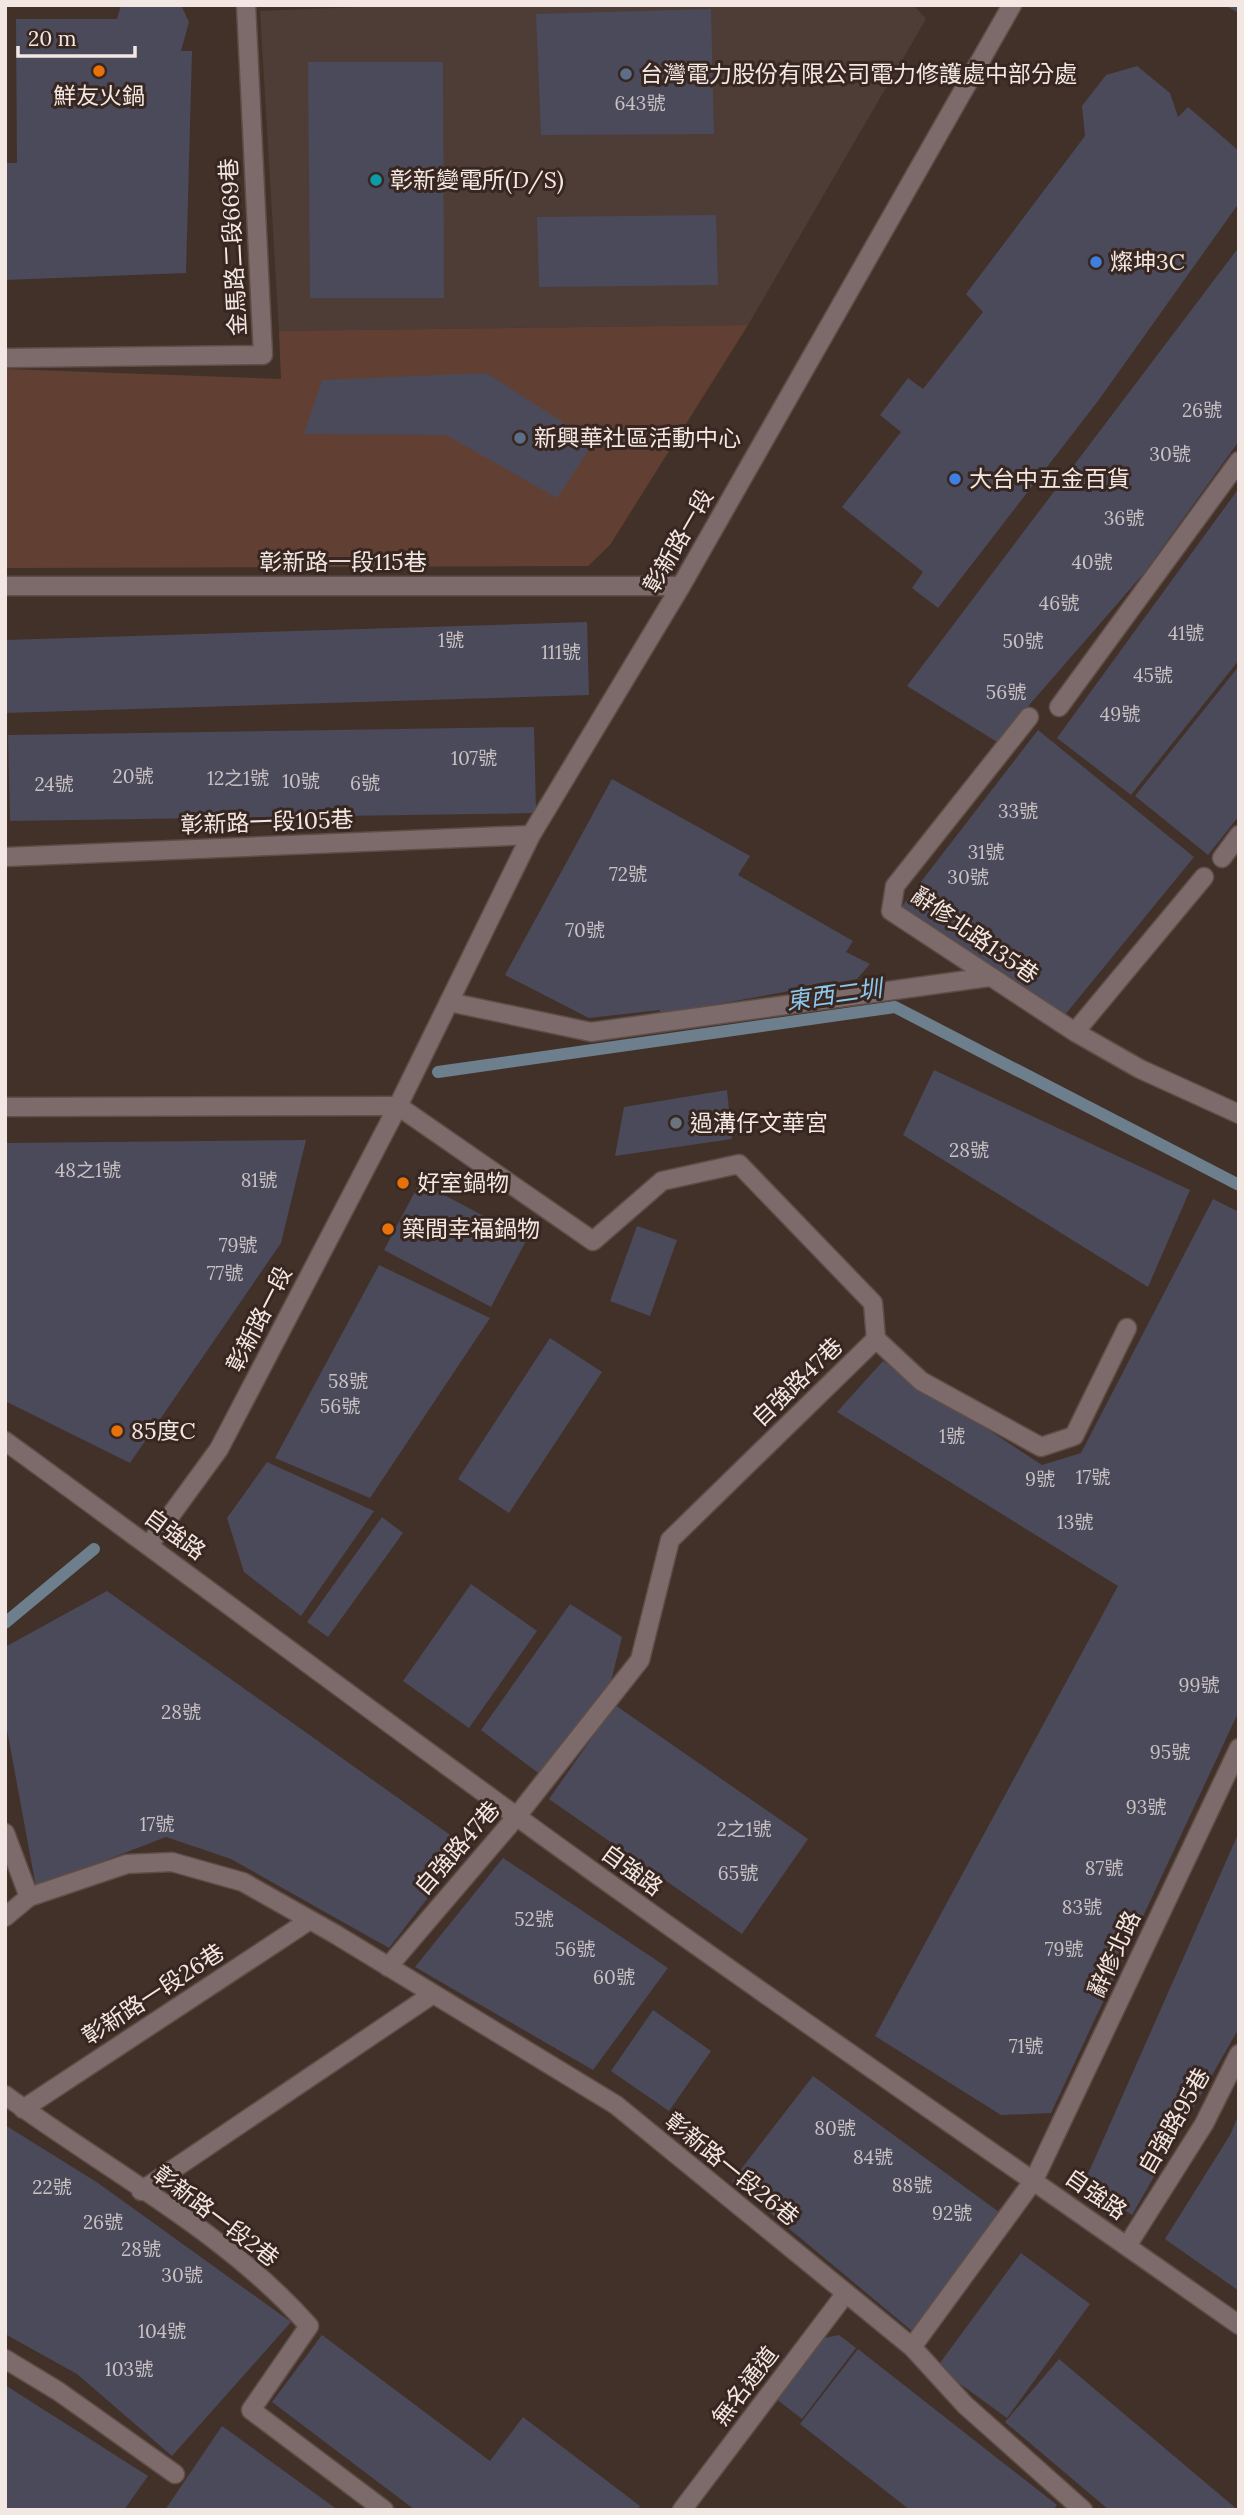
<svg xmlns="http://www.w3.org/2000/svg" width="1244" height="2515" viewBox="0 0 1244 2515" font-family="Lora,'Noto Sans TC',serif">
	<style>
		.commercial { fill: #4e3c36 }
		.green { fill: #614033 }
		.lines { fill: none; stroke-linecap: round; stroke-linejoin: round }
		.stream { stroke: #6d7f8d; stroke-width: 12 }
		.building { fill: #4a4a5b }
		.service-casing { stroke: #5e4e47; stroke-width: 21 }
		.minor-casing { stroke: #5e4e47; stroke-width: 21 }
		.tertiary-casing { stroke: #5e4e47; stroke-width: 21 }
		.service { stroke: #7d6b6b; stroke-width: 18 }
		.minor { stroke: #7d6b6b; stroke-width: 18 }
		.tertiary { stroke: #7d6b6b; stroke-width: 18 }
		.food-dot { fill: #e8710a; stroke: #372720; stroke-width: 2.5 }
		.service-dot { fill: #5c6f8a; stroke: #372720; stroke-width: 2.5 }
		.culture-dot { fill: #0f9aa8; stroke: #372720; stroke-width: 2.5 }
		.shop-dot { fill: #3f7fe0; stroke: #372720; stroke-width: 2.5 }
		.worship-dot { fill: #6b7280; stroke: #372720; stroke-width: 2.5 }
		.labels { text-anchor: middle; stroke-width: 6; stroke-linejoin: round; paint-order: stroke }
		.number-label { font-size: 19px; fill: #c9c0c1 }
		.poi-label { font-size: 23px; fill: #f3e7e3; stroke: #372720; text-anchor: start }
		.street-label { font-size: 23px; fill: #f3e7e3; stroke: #372720 }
		.water-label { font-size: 24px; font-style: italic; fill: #8dc8ee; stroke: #372720 }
	</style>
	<rect width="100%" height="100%" fill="#423129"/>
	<path class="commercial" d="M409,5H913L926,19L748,325L279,331L260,11Z"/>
	<path class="green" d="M748,325L610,545L588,566L5,568V369L281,379L279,331Z"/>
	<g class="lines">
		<path class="stream" d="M438,1072L895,1007L1239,1185
			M5,1623L94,1549"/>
	</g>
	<path class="building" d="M121,5H181L189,22L181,51H192L186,273L5,280V163H17L16,19H117Z
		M1224,5H1239V13Z
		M711,9L714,134L541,135L536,14Z
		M308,62H443L444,298H310Z
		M1137,66L1170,93L1178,117L1188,107L1239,151V203L1098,401L938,608L912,588L923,572L842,507L901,432L880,415L908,378L923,389L983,312L966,294L1085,136L1082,106L1106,75Z
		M716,215L718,285L539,287L537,217Z
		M1239,247V441L1144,573L997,742L907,686Z
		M486,373L594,442L557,498L446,435L304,434L322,380Z
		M1239,488V660L1131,795L1057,738Z
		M587,622L589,695L5,713V640Z
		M1239,666V816L1208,855L1135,796Z
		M534,727L536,813L10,821L8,735Z
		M1038,730L1194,857L1064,1016L900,909Z
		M612,779L750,856L738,875L853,941L846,952L870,964L857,979L696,1008L695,1012L660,1016V1010L589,1018L505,975Z
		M934,1070L1190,1190L1148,1287L903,1135Z
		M727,1090L732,1139L615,1156L624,1107Z
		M306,1140L281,1243L130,1463L5,1401V1143Z
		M420,1182L527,1239L491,1307L384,1250Z
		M1213,1199L1239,1212V1711L1051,2113L1001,2115L875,2036L1118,1586L837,1412L883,1361L1042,1465L1081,1453Z
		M637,1226L677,1240L650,1316L610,1301Z
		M379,1265L490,1318L370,1498L275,1458Z
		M550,1338L602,1372L509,1513L458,1479Z
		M267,1462L374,1511L301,1616L244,1572L227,1518Z
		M382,1517L403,1533L328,1637L307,1622Z
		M471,1584L537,1631L469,1728L403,1681Z
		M107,1591L467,1847L389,1948L231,1859L166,1837L36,1887L5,1719V1647Z
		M570,1604L622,1637L610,1685L541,1775L481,1730Z
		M615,1705L808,1839L742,1934L549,1799Z
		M1239,1832V2028L1132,2215L1084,2183Z
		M503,1858L668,1968L593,2070L415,1967Z
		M653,2010L711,2051L669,2111L611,2071Z
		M813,2076L999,2212L912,2331L732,2181Z
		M1239,2114V2291L1165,2239L1230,2135Z
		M5,2125L98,2183L291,2322L172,2456L77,2374L5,2334Z
		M1021,2253L1090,2304L1007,2418L937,2367Z
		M322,2335L490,2461L523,2417L640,2506L637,2510H415L272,2402Z
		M839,2335L856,2348L802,2419L775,2398L819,2339Z
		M858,2349L1057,2505L1053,2510H910L800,2424Z
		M1059,2359L1238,2510H1109L1005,2422Z
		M5,2385L148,2476L124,2510H5Z
		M222,2426L338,2510H165Z"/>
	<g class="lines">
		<defs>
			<path id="service" d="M5,358L263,355L246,5
				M5,586H681
				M1059,707L1239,461
				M1029,717L895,886L891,911L1075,1032L1140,1069L1239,1114
				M1222,858L1239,835
				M449,1002L591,1032L989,977
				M1075,1032L1204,877
				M876,1339L921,1381L1041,1447L1074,1436L1127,1328
				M5,1833L29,1897L127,1864L172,1862L243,1882L335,1934L616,2105L912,2347L965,2405L1083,2510
				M5,1917L29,1897
				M388,1967L517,1816L640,1660L670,1540L876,1339L873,1303L739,1164L662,1181L593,1241L398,1106
				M5,2095C107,2170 225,2231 309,2326L251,2410L384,2510
				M23,2109L310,1920
				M141,2191L433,1994
				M1127,2246L1204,2124L1239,2054
				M912,2347L1034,2180
				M5,2359L58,2391L175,2474
				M682,2510L846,2293"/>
			<path id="minor" d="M5,857L531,835
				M5,1107L398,1106
				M1034,2180L1239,1748"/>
			<path id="tertiary" d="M5,1441C213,1592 418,1747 627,1896C829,2041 1035,2181 1239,2325
				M149,1545L219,1449L398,1106L531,835L681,586L1012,5"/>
		</defs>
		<use href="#service" class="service-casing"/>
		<use href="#minor" class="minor-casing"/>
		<use href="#tertiary" class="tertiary-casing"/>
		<use href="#service" class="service"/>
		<use href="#minor" class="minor"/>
		<use href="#tertiary" class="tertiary"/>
	</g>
	<g class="food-dot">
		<circle cx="99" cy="71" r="7"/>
		<circle cx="403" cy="1183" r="7"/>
		<circle cx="388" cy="1229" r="7"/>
		<circle cx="117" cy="1431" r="7"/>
	</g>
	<g class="service-dot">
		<circle cx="626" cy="74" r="7"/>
		<circle cx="520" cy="438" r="7"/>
	</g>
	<circle class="culture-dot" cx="376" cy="180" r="7"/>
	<g class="shop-dot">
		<circle cx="1096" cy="262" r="7"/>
		<circle cx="955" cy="479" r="7"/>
	</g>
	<circle class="worship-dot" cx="676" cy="1123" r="7"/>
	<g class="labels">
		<g class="number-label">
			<text x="640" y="110">643號</text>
			<text x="1202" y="417">26號</text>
			<text x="1170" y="461">30號</text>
			<text x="1124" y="525">36號</text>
			<text x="1092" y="569">40號</text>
			<text x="1059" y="610">46號</text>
			<text x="1186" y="640">41號</text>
			<text x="451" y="647">1號</text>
			<text x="1023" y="648">50號</text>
			<text x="561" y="659">111號</text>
			<text x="1153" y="682">45號</text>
			<text x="1006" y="699">56號</text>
			<text x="1120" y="721">49號</text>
			<text x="474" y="765">107號</text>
			<text x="133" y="783">20號</text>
			<text x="238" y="785">12之1號</text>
			<text x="301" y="788">10號</text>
			<text x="365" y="790">6號</text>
			<text x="54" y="791">24號</text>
			<text x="1018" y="818">33號</text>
			<text x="986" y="859">31號</text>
			<text x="628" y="881">72號</text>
			<text x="968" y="884">30號</text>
			<text x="585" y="937">70號</text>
			<text x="969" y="1157">28號</text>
			<text x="88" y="1177">48之1號</text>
			<text x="259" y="1187">81號</text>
			<text x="238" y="1252">79號</text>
			<text x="225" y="1280">77號</text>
			<text x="348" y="1388">58號</text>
			<text x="340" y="1413">56號</text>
			<text x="952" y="1443">1號</text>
			<text x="1093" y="1484">17號</text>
			<text x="1040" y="1486">9號</text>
			<text x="1075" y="1529">13號</text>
			<text x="1199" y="1692">99號</text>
			<text x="181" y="1719">28號</text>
			<text x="1170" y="1759">95號</text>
			<text x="1146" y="1814">93號</text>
			<text x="157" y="1831">17號</text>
			<text x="744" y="1836">2之1號</text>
			<text x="1104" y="1875">87號</text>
			<text x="738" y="1880">65號</text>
			<text x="1082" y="1914">83號</text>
			<text x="534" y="1926">52號</text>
			<text x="575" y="1956">56號</text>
			<text x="1064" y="1956">79號</text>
			<text x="614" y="1984">60號</text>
			<text x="1026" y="2053">71號</text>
			<text x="835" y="2135">80號</text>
			<text x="873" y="2164">84號</text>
			<text x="912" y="2192">88號</text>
			<text x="52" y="2194">22號</text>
			<text x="952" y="2220">92號</text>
			<text x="103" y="2229">26號</text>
			<text x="141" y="2256">28號</text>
			<text x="182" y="2282">30號</text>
			<text x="162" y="2338">104號</text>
			<text x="129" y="2376">103號</text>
		</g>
		<g class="poi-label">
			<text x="640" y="82">台灣電力股份有限公司電力修護處中部分處</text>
			<text x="99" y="104" text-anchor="middle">鮮友火鍋</text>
			<text x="390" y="188">彰新變電所(D/S)</text>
			<text x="1110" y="270">燦坤3C</text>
			<text x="534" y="446">新興華社區活動中心</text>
			<text x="969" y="487">大台中五金百貨</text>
			<text x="690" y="1131">過溝仔文華宮</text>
			<text x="417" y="1191">好室鍋物</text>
			<text x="402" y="1237">築間幸福鍋物</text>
			<text x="131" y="1439">85度C</text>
		</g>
		<g class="street-label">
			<text transform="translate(233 247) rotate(-93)" y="8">金馬路二段669巷</text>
			<text transform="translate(678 541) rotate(-60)" y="8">彰新路一段</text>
			<text x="343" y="570">彰新路一段115巷</text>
			<text transform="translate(267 822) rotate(-2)" y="8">彰新路一段105巷</text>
			<text transform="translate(975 935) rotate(35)" y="8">辭修北路135巷</text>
			<text transform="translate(259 1319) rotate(-63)" y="8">彰新路一段</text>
			<text transform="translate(797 1382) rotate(-44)" y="8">自強路47巷</text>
			<text transform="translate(175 1534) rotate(36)" y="8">自強路</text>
			<text transform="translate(457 1848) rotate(-49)" y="8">自強路47巷</text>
			<text transform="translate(632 1870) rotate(36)" y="8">自強路</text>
			<text transform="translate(1114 1954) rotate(-65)" y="8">辭修北路</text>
			<text transform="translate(153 1994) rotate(-33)" y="8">彰新路一段26巷</text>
			<text transform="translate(1174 2121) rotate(-60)" y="8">自強路95巷</text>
			<text transform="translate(732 2169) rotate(39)" y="8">彰新路一段26巷</text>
			<text transform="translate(1096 2194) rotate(35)" y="8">自強路</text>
			<text transform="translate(216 2216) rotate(37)" y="8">彰新路一段2巷</text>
			<text transform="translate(745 2386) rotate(-53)" y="8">無名通道</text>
		</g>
		<g class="water-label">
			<text transform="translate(834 995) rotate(-8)" y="8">東西二圳</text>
		</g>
	</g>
	<rect width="1244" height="2515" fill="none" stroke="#f3e7e3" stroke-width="14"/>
	<path d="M18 46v10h117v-10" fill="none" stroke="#f3e7e3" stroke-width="3.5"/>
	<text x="28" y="46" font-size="21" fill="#f3e7e3" stroke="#372720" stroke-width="5" paint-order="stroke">20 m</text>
</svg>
